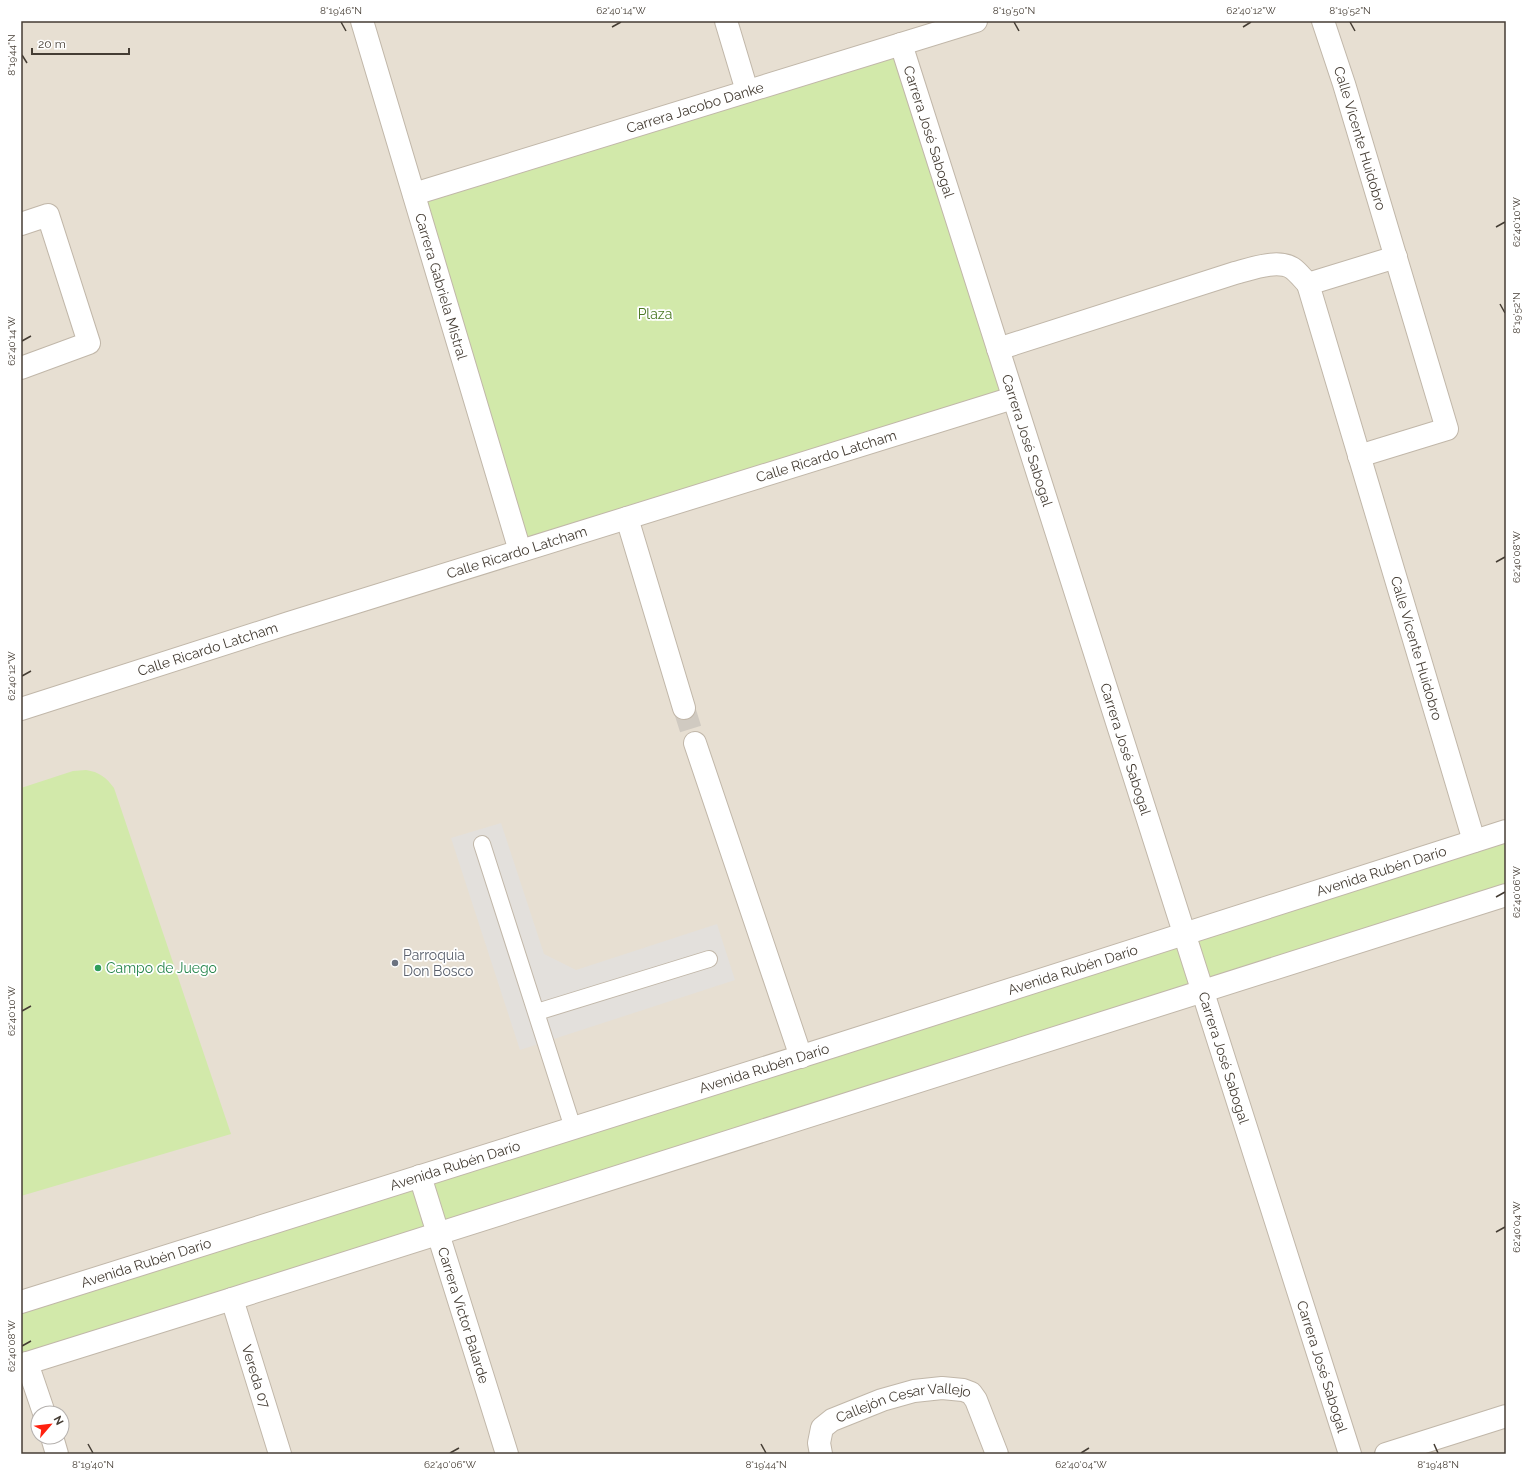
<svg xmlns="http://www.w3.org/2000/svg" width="1527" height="1475" viewBox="0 0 1527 1475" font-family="Raleway,sans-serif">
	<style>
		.residential { fill: #e7dfd2; fill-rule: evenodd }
		.green { fill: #d2e9aa }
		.parking { fill: #e3e0dc }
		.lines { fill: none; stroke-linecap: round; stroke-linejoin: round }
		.street-tunnel { stroke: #d0cac1; stroke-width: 22; stroke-dasharray: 22 11; stroke-linecap: butt }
		.lane-casing { stroke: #c1b7a9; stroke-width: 18 }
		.street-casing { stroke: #c1b7a9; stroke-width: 24 }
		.lane { stroke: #fff; stroke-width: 16 }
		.street { stroke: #fff; stroke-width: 22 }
		.ticks { fill: none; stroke: #453d34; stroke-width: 1.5 }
		.worship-dot { fill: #6b7280; stroke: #fff; stroke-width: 1.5 }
		.leisure-dot { fill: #2e9e5b; stroke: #fff; stroke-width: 1.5 }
		.labels { text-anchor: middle; stroke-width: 3.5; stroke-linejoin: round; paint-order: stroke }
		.street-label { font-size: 14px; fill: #453d34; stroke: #fff }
		.park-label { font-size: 14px; fill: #4b7925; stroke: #fff }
		.worship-label { font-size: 14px; fill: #5b616d; stroke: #fff; text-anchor: start }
		.leisure-label { font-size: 14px; fill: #27864d; stroke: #fff; text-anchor: start }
		.neatline { fill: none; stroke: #453d34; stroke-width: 1.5 }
		.ticks-label { font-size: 10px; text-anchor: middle; fill: #453d34 }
	</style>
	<rect width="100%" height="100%" fill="#f3ede4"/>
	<path class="residential" d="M21,21H1506V1454H21ZM38,1413H62V1437H38Z"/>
	<path class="green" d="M901,44L1013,398L520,551L414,194Z
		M86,770C99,772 106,777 114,788L231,1134L21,1196V788L73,771Z
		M1506,831V895L21,1365V1302Z"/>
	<path class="parking" d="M501,823L544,954L576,970L717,924L735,980L520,1050L451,838Z"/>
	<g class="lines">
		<path class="street-tunnel" d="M684,708L695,743"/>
		<defs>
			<path id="lane" d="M482,844L573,1128
				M537,1012L709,959"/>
			<g id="street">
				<path id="s1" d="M362,21L520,551"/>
				<path d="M726,21L747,91"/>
				<path id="s2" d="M1323,21L1344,84L1447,429L1359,456"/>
				<path id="s3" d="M901,44L1350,1454"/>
				<path id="s4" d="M414,194L976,21"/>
				<path d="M21,224L48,215L89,343L21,368"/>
				<path id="s5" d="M1308,284L1474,841"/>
				<path d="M1308,284L1396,257"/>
				<path d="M998,349L1235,273C1251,269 1277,259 1292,268C1298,272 1303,279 1308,284"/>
				<path d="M627,518L684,708"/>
				<path id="s6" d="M21,709L289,623L1013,398"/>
				<path d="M695,743L801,1057"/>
				<path id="s7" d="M420,1176L507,1454"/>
				<path id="s8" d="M232,1299L280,1454"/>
				<path id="s9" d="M21,1302L834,1046L1506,831"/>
				<path d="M27,1363L44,1413"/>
				<path d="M21,1365L232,1299L1506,895"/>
				<path d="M52,1437L57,1454"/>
				<path id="s10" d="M821,1454L819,1443L822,1428L832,1420L882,1400L914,1391L942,1388L963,1390L971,1393L976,1400L997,1454"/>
				<path d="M1386,1454L1506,1416"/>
			</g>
		</defs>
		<use href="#lane" class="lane-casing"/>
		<use href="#street" class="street-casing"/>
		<use href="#lane" class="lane"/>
		<use href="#street" class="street"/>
	</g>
	<path class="ticks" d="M341,22L346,31M1014,22L1019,31M1350,22L1355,31M612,27L621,22M1243,27L1251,22M22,55L27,63M1496,227L1505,222M1500,304L1505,313M22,341L31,336M1496,562L1505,557M22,676L31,671M1496,897L1505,892M22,1011L31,1006M1496,1232L1505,1227M22,1346L31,1341M88,1444L93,1453M761,1444L766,1453M1434,1444L1438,1453M450,1453L459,1448M1081,1453L1089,1448"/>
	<circle class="worship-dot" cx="395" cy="963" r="4"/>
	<circle class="leisure-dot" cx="98" cy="968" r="4"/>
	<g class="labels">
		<g class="street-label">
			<text dy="5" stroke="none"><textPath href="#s4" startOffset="294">Carrera Jacobo Danke</textPath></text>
			<text dy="5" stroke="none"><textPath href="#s3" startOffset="92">Carrera José Sabogal</textPath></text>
			<text dy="5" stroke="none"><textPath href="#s2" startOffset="123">Calle Vicente Huidobro</textPath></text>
			<text dy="5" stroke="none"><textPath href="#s1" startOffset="277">Carrera Gabriela Mistral</textPath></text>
			<text dy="5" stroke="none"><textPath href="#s3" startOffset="416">Carrera José Sabogal</textPath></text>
			<text dy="5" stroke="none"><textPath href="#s6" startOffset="844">Calle Ricardo Latcham</textPath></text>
			<text dy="5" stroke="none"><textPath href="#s6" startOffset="520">Calle Ricardo Latcham</textPath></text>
			<text dy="5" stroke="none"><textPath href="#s6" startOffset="196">Calle Ricardo Latcham</textPath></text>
			<text dy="5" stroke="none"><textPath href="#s5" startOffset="380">Calle Vicente Huidobro</textPath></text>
			<text dy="5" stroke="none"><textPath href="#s3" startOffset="740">Carrera José Sabogal</textPath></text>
			<text dy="5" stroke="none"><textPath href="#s9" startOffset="1427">Avenida Rubén Darío</textPath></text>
			<text dy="5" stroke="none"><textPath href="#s9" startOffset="1103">Avenida Rubén Darío</textPath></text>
			<text dy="5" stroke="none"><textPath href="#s3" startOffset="1064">Carrera José Sabogal</textPath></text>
			<text dy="5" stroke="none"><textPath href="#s9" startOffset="779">Avenida Rubén Darío</textPath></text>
			<text dy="5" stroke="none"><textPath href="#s9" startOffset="455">Avenida Rubén Darío</textPath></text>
			<text dy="5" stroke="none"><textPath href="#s9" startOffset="131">Avenida Rubén Darío</textPath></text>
			<text dy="5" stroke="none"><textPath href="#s7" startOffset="146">Carrera Victor Balarde</textPath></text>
			<text dy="5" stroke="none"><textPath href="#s3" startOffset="1388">Carrera José Sabogal</textPath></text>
			<text dy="5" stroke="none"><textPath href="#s8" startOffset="81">Vereda 07</textPath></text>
			<text dy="5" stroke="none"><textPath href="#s10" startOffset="114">Callejón Cesar Vallejo</textPath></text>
		</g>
		<g class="park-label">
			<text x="655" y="319">Plaza</text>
		</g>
		<g class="worship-label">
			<text x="403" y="960">Parroquia<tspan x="403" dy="16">Don Bosco</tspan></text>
		</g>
		<g class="leisure-label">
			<text x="106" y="973">Campo de Juego</text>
		</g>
	</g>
	<rect width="1527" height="1475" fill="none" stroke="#ffffff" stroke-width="44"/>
	<g transform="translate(50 1425) rotate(62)"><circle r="19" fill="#ffffff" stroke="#b5b1ae"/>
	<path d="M0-3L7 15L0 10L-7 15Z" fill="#ff210f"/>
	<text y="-6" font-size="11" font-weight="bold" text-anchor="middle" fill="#453d34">N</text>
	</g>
	<path d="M32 48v6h97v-6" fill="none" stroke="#453d34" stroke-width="2"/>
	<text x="38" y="48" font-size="12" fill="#453d34" stroke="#ffffff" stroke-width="3" paint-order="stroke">20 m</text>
	<rect x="22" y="22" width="1483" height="1431" class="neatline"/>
	<g class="ticks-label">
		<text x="341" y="14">8°19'46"N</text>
		<text x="621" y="14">62°40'14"W</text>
		<text x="1014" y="14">8°19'50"N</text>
		<text x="1251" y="14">62°40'12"W</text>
		<text x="1350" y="14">8°19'52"N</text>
		<text transform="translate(11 55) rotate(-90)" y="4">8°19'44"N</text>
		<text transform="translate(1516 222) rotate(-90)" y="4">62°40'10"W</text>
		<text transform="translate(1516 313) rotate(-90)" y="4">8°19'52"N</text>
		<text transform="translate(11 341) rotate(-90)" y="4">62°40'14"W</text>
		<text transform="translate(1516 557) rotate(-90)" y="4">62°40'08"W</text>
		<text transform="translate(11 676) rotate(-90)" y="4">62°40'12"W</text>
		<text transform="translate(1516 892) rotate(-90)" y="4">62°40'06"W</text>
		<text transform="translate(11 1011) rotate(-90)" y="4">62°40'10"W</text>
		<text transform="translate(1516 1227) rotate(-90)" y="4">62°40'04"W</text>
		<text transform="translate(11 1346) rotate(-90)" y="4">62°40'08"W</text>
		<text x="93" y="1468">8°19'40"N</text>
		<text x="450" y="1468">62°40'06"W</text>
		<text x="766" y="1468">8°19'44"N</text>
		<text x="1081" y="1468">62°40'04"W</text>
		<text x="1438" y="1468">8°19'48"N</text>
	</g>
</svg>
